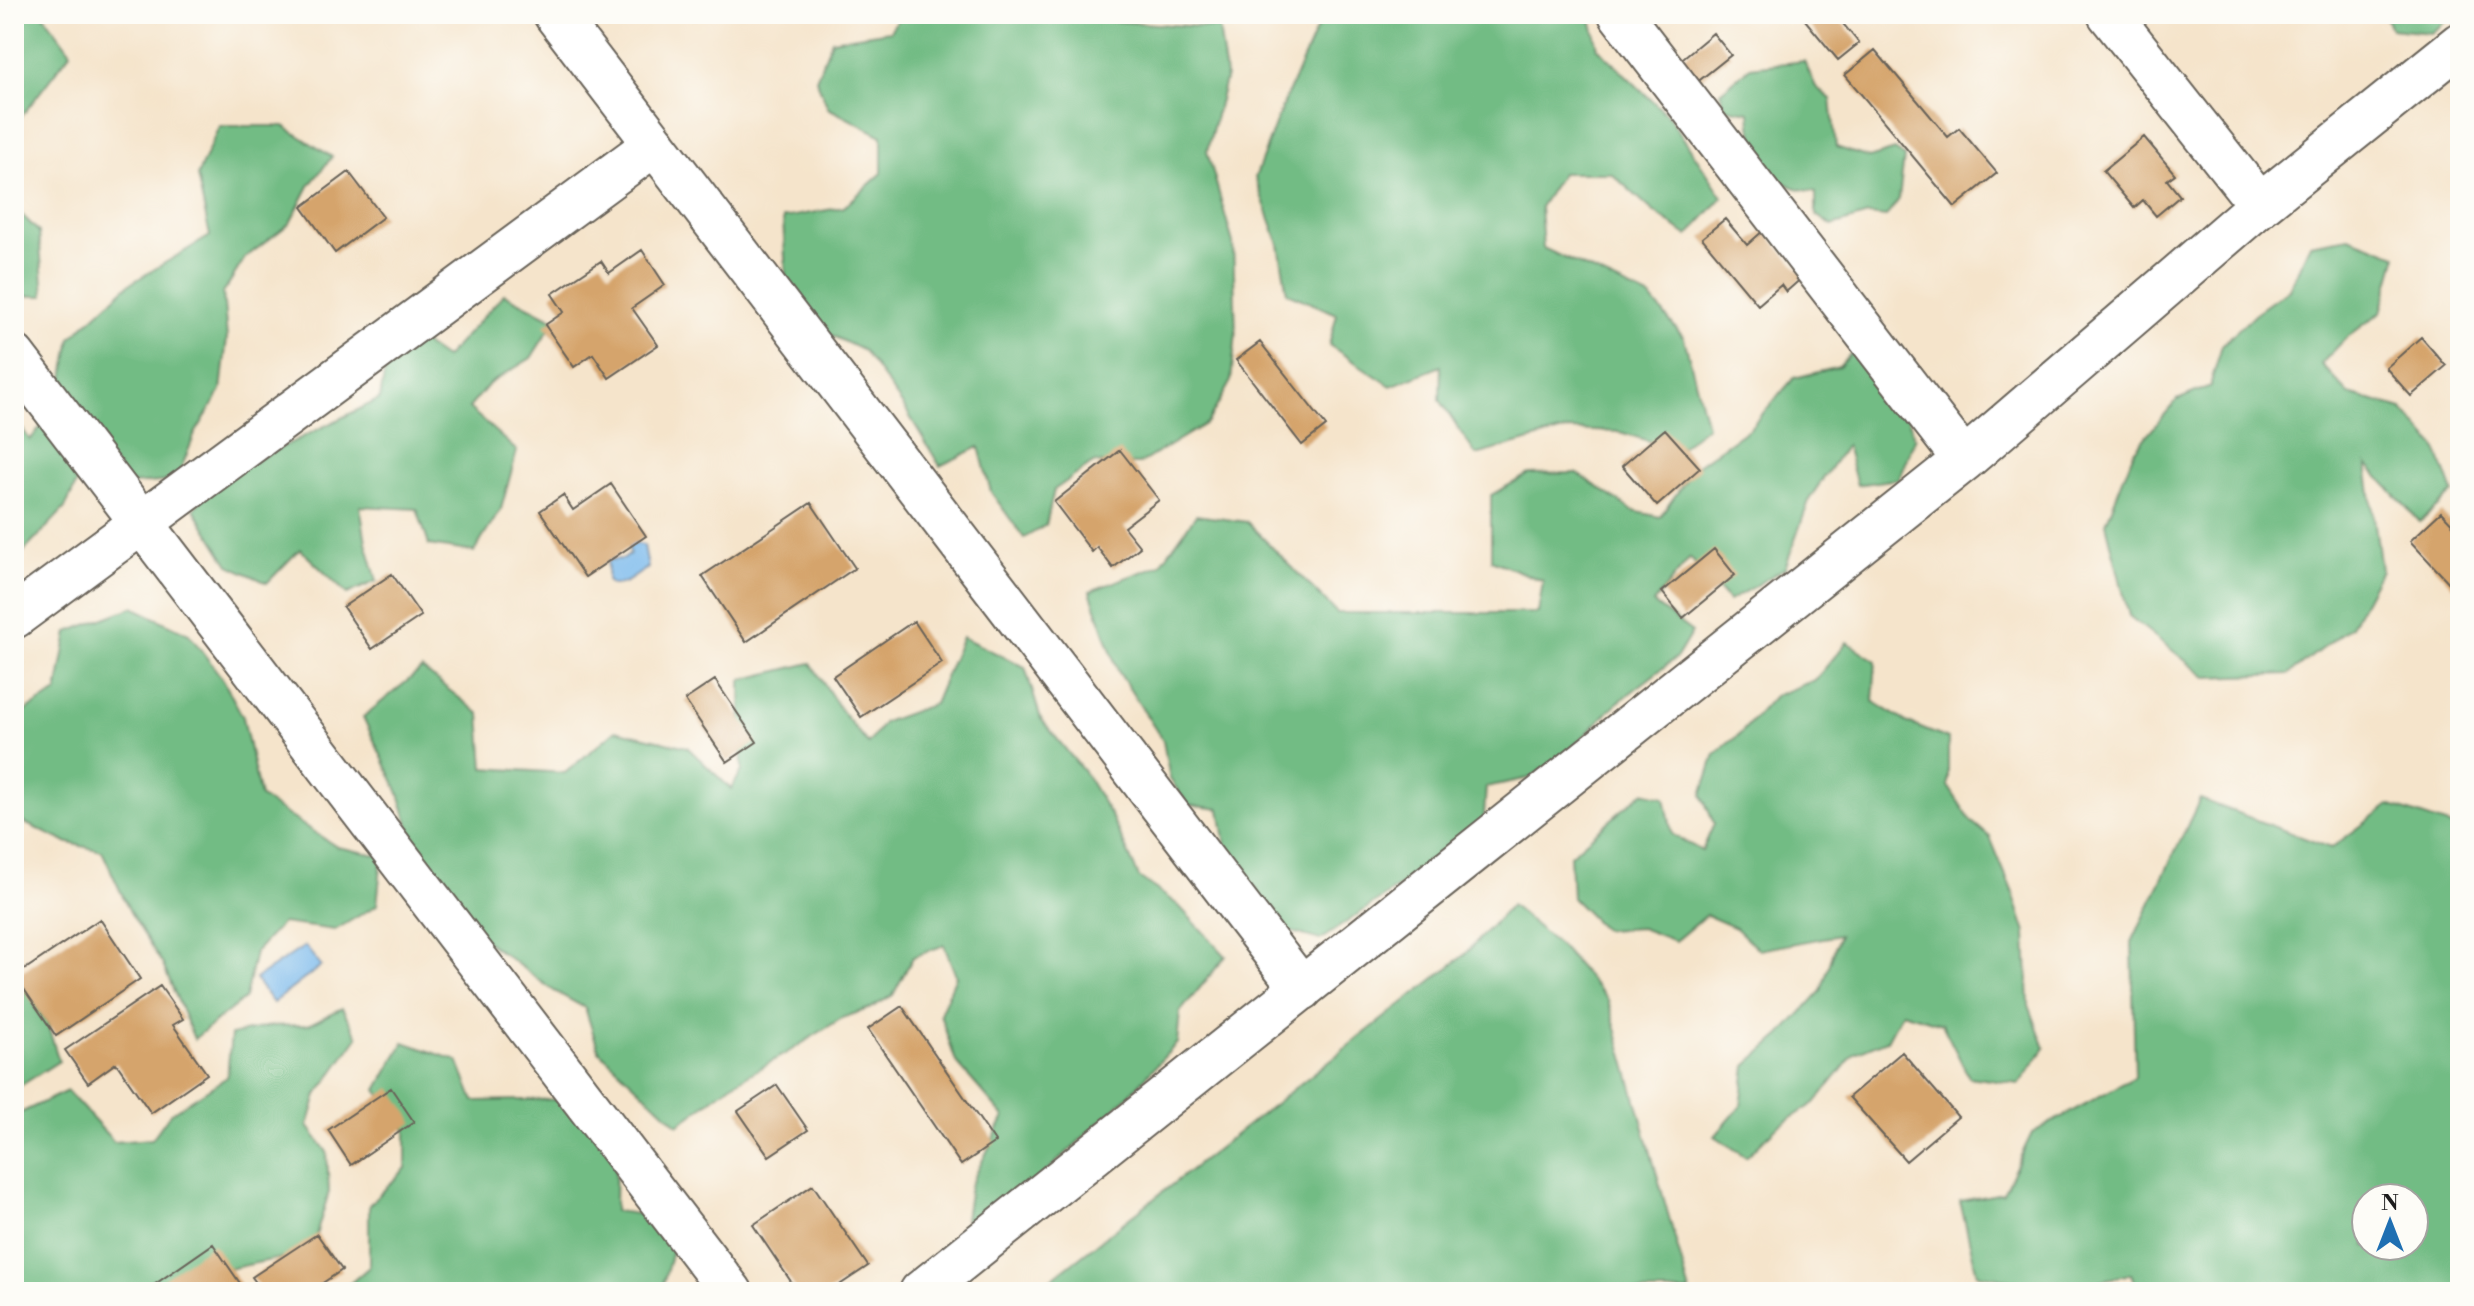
<svg xmlns="http://www.w3.org/2000/svg" width="2474" height="1306" viewBox="0 0 2474 1306" font-family="'Libre Bodoni',serif">
	<style>
		.forest { fill: #72bc84; stroke: #476c50; stroke-width: 2; fill-rule: evenodd }
		.water { fill: #77b8ec; stroke: #4a6a84; stroke-width: 2 }
		.building { fill: #d5a46c }
		.lines { fill: none; stroke-linecap: round; stroke-linejoin: round }
		.street-casing { stroke: #686259; stroke-width: 46 }
		.street { stroke: #fff; stroke-width: 42 }
	</style>
	<rect width="100%" height="100%" fill="#fdfcf7"/>
	<filter id="ink" filterUnits="userSpaceOnUse"><feTurbulence type="fractalNoise" baseFrequency=".0125" numOctaves="2"/><feDisplacementMap in="SourceGraphic" scale="16" xChannelSelector="R" yChannelSelector="G"/><feConvolveMatrix kernelMatrix="1 2 1 2 8 2 1 2 1" color-interpolation-filters="sRGB"/></filter>
	<filter id="wash" filterUnits="userSpaceOnUse"><feTurbulence type="fractalNoise" baseFrequency=".006" numOctaves="4" result="noise"/><feDisplacementMap in="SourceGraphic" scale="32" xChannelSelector="R" yChannelSelector="G"/><feGaussianBlur stdDeviation="1.8" result="paint"/><feColorMatrix in="noise" values="0 0 0 0 0 0 0 0 0 0 0 0 0 0 0 0 0 1.4 0 .05"/><feComposite in="paint" operator="in"/></filter>
	<g filter="url(#wash)">
		<rect width="100%" height="100%" fill="#f5e4cb"/>
		<path class="forest" d="M14,14H43L71,52L14,126Z
			M901,14H1056L1081,19L1219,28L1226,76L1207,151L1233,243L1236,333L1231,381L1208,422L1139,464L1093,463L1054,490L1046,525L1024,538L991,492L979,447L940,466L906,410L864,351L814,327L798,294L786,279L783,218L844,207L882,173V136L828,108L816,79L832,40L890,31Z
			M1361,14H1590L1598,48L1669,117L1723,197L1688,236L1653,211L1611,173H1562L1540,207L1543,248L1651,298L1684,338L1707,426L1677,450L1620,432L1567,430L1476,455L1440,400L1441,366L1391,386L1329,345L1337,314L1287,293L1279,244L1255,178L1279,114L1319,23Z
			M2384,14H2455L2431,33L2391,29Z
			M1804,61L1816,87L1831,99L1836,147L1869,158L1895,150L1904,157L1899,199L1886,217L1868,215L1832,226L1816,215V192C1808,190 1798,190 1791,186C1761,173 1751,141 1750,112L1726,108L1720,92L1750,67Z
			M219,126H284L332,157L309,186L290,223L245,258L223,293L227,338L221,391L195,434L176,481L115,485L89,457L65,508L14,562V417L30,440L59,405L71,338L128,285L210,236L197,176Z
			M14,207L39,232L44,296H14Z
			M2349,237L2397,255L2381,312L2346,338L2321,364L2349,394L2402,409L2436,447L2453,493L2420,522L2367,464L2381,570L2351,626L2289,674L2206,677L2129,616L2106,523L2134,451L2177,400L2210,386L2222,345L2254,314L2289,289L2310,244Z
			M504,294L555,320L531,358L489,384L469,408L517,451L501,509L474,552L429,545L417,509L360,506L366,542L377,581L347,594L300,549L267,583L229,565L194,509L221,477L380,399L387,358L420,341L445,358Z
			M1867,335L1892,367L1915,439L1898,479L1857,485L1846,445L1810,498L1785,568L1729,601L1690,558L1653,603L1692,632L1677,657L1616,704L1568,752L1530,778L1486,787L1483,830L1320,940L1285,930L1226,847L1220,809L1188,805L1170,779L1163,741L1118,671L1090,591L1160,565L1196,515L1247,522L1337,613H1538L1543,581L1491,560V495L1529,474L1577,473L1633,511L1660,517L1696,466L1750,428L1794,378L1839,367Z
			M133,607L189,634L222,678L243,717L260,797L337,847L382,856L377,905L335,930L282,923L255,952L245,998L194,1039L163,965L130,912L102,851L65,842L14,818V714H20L57,692L68,632Z
			M962,637L1025,667L1041,719L1085,773L1111,816L1139,877L1178,905L1226,956L1180,1012L1177,1043L1128,1096L980,1233L965,1219L970,1186L1004,1117L956,1062L940,1014L956,976L944,945L913,957L893,995L871,1008L842,1018L790,1051L731,1085L678,1125L599,1051L585,1008L554,991L461,923L422,865L398,791L363,717L422,669L480,714L484,768L565,773L616,730L687,747L731,789L742,771L741,680L811,663L842,712L868,744L884,722L934,704Z
			M1847,642L1876,661L1873,701L1908,723L1948,739V786L1971,821L1990,837L2013,893L2026,933L2029,1005L2045,1048L2019,1084L1969,1077L1942,1024L1902,1012L1887,1040L1855,1053L1815,1103L1776,1128L1746,1157L1715,1136L1741,1106L1746,1066L1781,1035L1821,991L1839,935L1759,950L1736,928L1706,915L1675,941L1641,928L1604,930L1572,898L1570,855L1643,792L1665,797L1672,834L1702,851L1714,824L1702,795L1715,754L1741,733L1774,696L1815,680Z
			M2200,799L2331,848L2389,805L2460,829V1292H2140L2131,1274L2062,1289L1977,1274L1960,1201L2003,1193L2032,1133L2135,1077L2132,942ZM2366,1198H2414V1246H2366Z
			M1511,905L1562,948L1608,1000L1690,1292H1035L1463,956Z
			M14,972L47,1023L59,1061L14,1090Z
			M342,1008L358,1037L317,1095L308,1126L327,1152L329,1192L311,1252L154,1284L152,1292H16L14,1116L67,1091L114,1142L152,1139L170,1114L227,1077L231,1035L269,1026L308,1025Z
			M404,1042L458,1061L474,1101L575,1099L616,1141L615,1211L652,1216L678,1229L661,1292H340L369,1267V1205L406,1168V1130L377,1090Z"/>
		<path class="water" d="M633,543L644,545L648,568C636,574 627,586 612,585L607,581L608,560L624,559L630,554L628,545Z
			M305,946L321,966L273,1003L255,979Z"/>
		<g id="blocks">
			<path class="building" d="M1800,14H1835L1859,43L1838,60Z
				M1713,33L1731,55L1696,83L1678,62Z
				M1875,50L1948,137L1959,128L1997,173L1955,207L1845,75Z
				M2144,137L2175,174L2167,180L2180,196L2156,216L2143,200L2134,208L2103,171Z
				M349,172L383,217L335,253L302,207Z
				M1725,219L1747,245L1764,230L1804,276L1786,292L1781,285L1758,305L1702,238Z
				M642,250L665,285L632,308L658,345L609,378L593,354L574,367L545,325L564,312L552,294L601,261L609,273Z
				M2421,337L2446,366L2411,396L2386,368Z
				M1260,342L1326,426L1302,445L1236,360Z
				M1665,429L1700,468L1657,506L1622,466Z
				M1120,450L1159,500L1124,527L1140,547L1113,568L1097,547L1092,552L1054,502Z
				M611,484L646,536L585,577L540,511L563,495L573,510Z
				M811,503L855,568L746,642L702,576Z
				M2441,512L2460,532V581L2453,587L2410,541Z
				M1714,549L1735,575L1683,618L1662,592Z
				M392,574L421,616L372,649L343,607Z
				M914,621L942,663L861,717L833,676Z
				M715,680L757,742L727,762L685,700Z
				M100,919L140,979L56,1036L15,976Z
				M160,986L183,1019L173,1025L207,1074L151,1113L116,1063L88,1083L65,1050Z
				M902,1006L995,1142L961,1165L868,1029Z
				M1902,1052L1958,1117L1906,1161L1849,1097Z
				M777,1085L808,1130L769,1156L738,1111Z
				M391,1088L414,1122L351,1165L328,1130Z
				M813,1185L868,1266L829,1292H798L753,1225Z
				M317,1234L342,1270L309,1292H263L252,1277Z
				M213,1244L246,1292H150L148,1289Z"/>
		</g>
	</g>
	<g filter="url(#ink)">
		<use href="#blocks" fill-opacity="0" stroke="#686259" stroke-width="2"/>
		<g class="lines">
			<defs>
				<path id="street" d="M555,14L1302,989
					M1620,14L1964,460
					M2109,14L2260,205
					M14,356L731,1292
					M14,617L655,144
					M921,1292L1964,460L2260,205L2460,44"/>
			</defs>
			<use href="#street" class="street-casing"/>
			<use href="#street" class="street"/>
		</g>
	</g>
	<rect width="2474" height="1306" fill="none" stroke="#fdfcf7" stroke-width="48"/>
	<g transform="translate(2390 1222)"><circle r="38" fill="#fdfcf7" stroke="#a3a29f" stroke-width="2"/>
	<path d="M0-6L14 30L0 20L-14 30Z" fill="#1f6fb2"/>
	<text y="-12" font-size="22" font-weight="bold" text-anchor="middle" fill="#1c1c1c">N</text>
	</g>
</svg>
